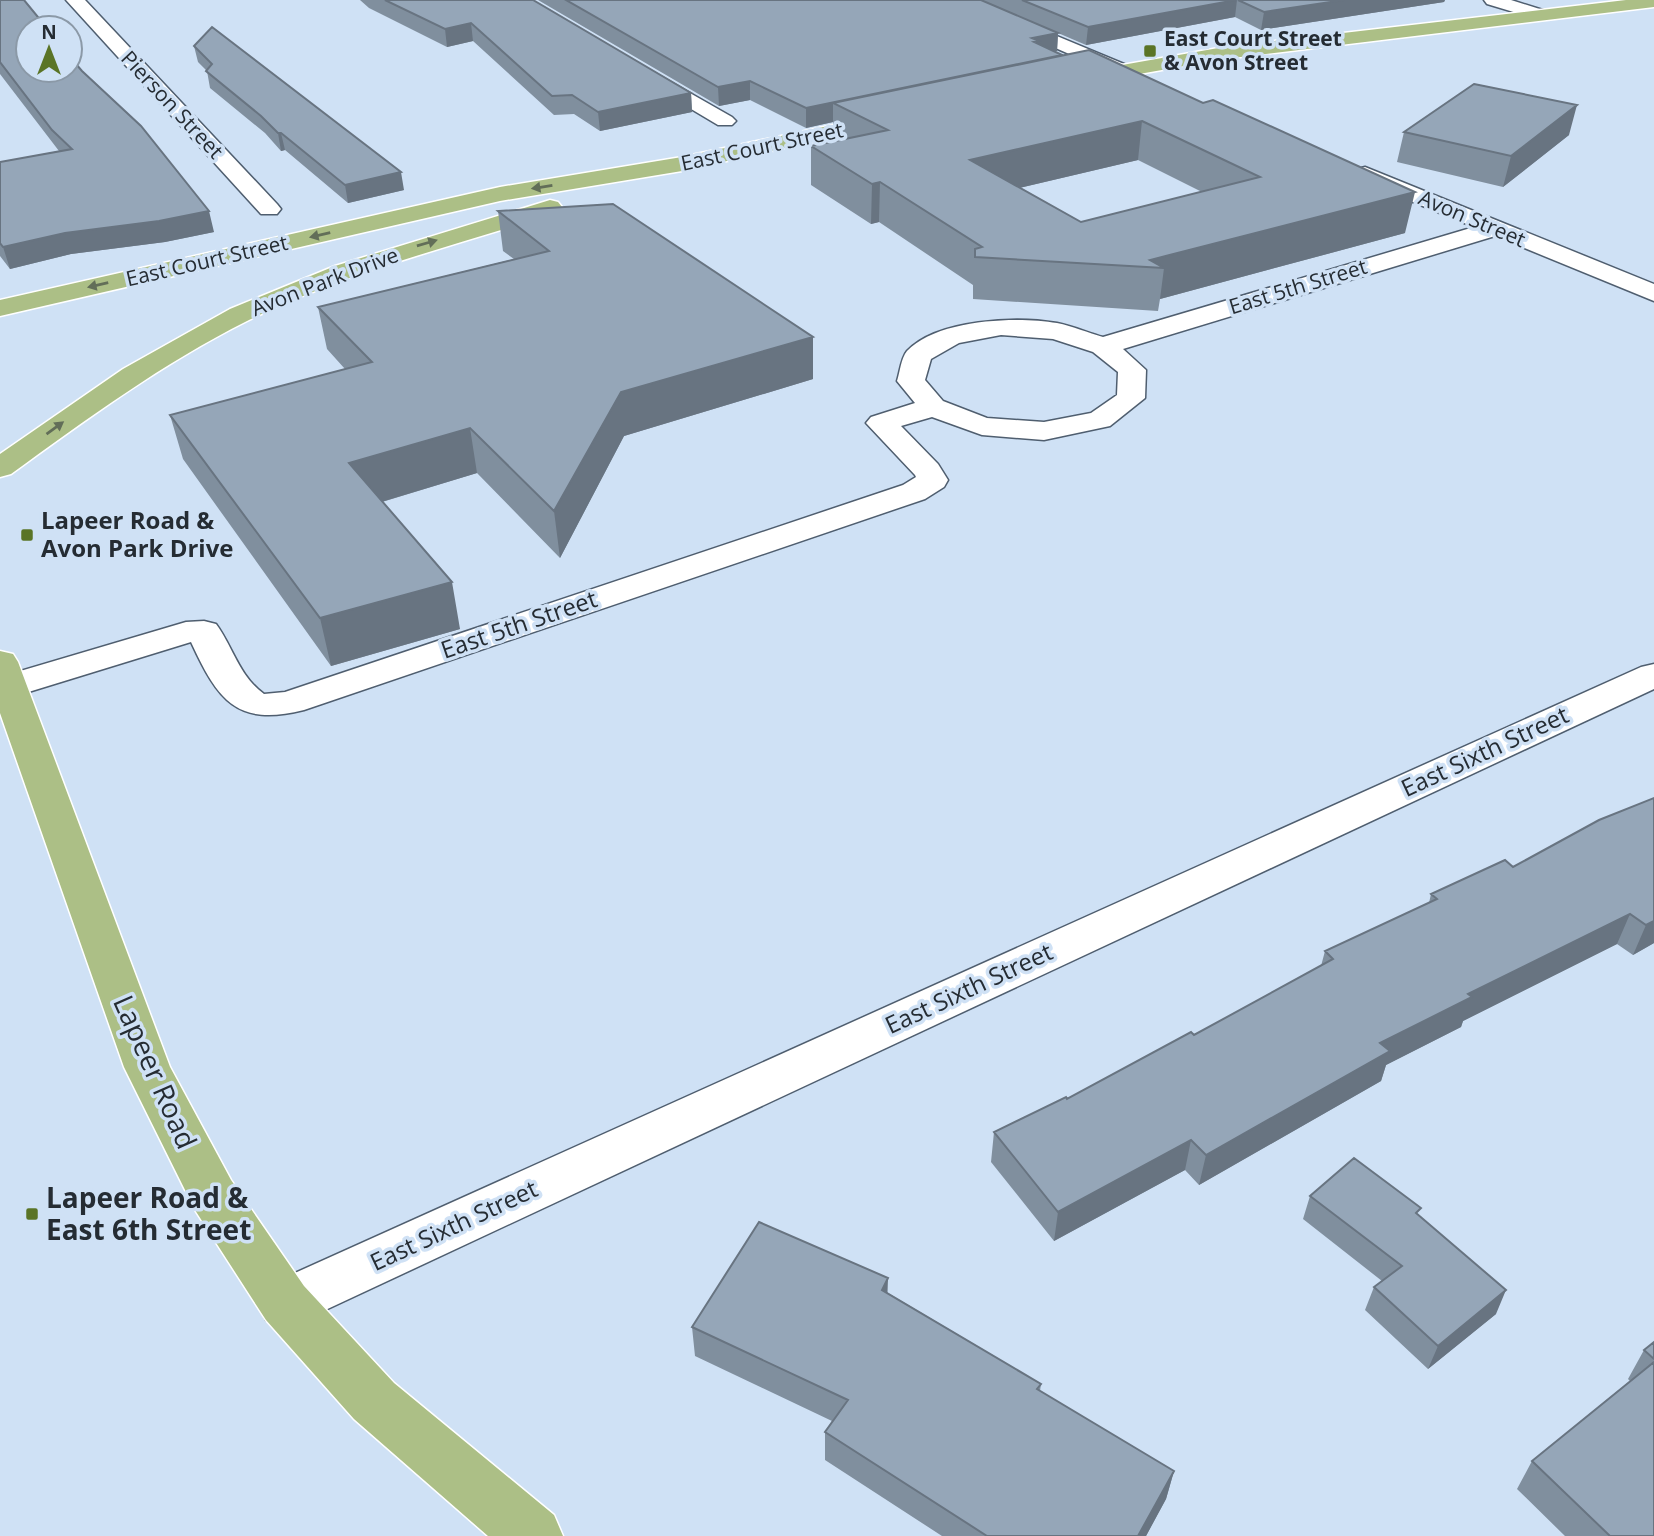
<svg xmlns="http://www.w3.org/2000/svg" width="1654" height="1536" viewBox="0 0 1654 1536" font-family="'Open Sans',sans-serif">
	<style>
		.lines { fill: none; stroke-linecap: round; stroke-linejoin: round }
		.minor-casing { stroke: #4f5e6f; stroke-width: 3 }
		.major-casing { stroke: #fff; stroke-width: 3 }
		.minor { fill: #fff; fill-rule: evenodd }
		.major { fill: #acbf86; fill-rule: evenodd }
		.wall { fill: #808f9e; fill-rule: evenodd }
		.shaded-wall { fill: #687481 }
		.building { fill: #95a6b8; stroke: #687481; stroke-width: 2; fill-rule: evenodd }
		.oneway { fill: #626e58 }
		.poi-dot { fill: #5a7426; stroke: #cfe1f5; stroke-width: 2.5 }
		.labels { text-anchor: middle; stroke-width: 7; stroke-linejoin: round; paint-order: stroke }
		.far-poi-label { font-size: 21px; font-weight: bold; fill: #252c33; stroke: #cfe1f5; text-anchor: start }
		.far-street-label { font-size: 21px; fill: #252c33; stroke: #cfe1f5 }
		.poi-label { font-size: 24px; font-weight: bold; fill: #252c33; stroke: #cfe1f5; text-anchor: start }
		.street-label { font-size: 24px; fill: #252c33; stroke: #cfe1f5 }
		.near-street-label { font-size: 28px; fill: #252c33; stroke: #cfe1f5 }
		.near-poi-label { font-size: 28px; font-weight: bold; fill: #252c33; stroke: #cfe1f5; text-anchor: start }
	</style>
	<rect width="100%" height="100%" fill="#cfe1f5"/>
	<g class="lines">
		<defs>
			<path id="minor" d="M66,0H85L277,204L281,209L277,214H261Z
				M1484,0H1511L1546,11L1549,15L1540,20L1487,4Z
				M1011,17L1136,69L1139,73L1129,79L1122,77L1005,26L1002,22Z
				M646,68L732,117L736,121L732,125H718L639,78L636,74L639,70Z
				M1365,167L1654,284V301L1495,236L1123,349L1146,370L1145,398L1110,426L1044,440L982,435L932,417L901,426L938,464L948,480L944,487L925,499L304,710C236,727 218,700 191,642L22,694L9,697L0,695V677L186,622L204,621L216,624C233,647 239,676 264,694L285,692L903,485L916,477L915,475L866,423L871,417L915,403L897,381C900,372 901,358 907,351C937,319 1017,316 1057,323C1073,326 1088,333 1103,337L1474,227L1357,179L1354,174L1357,169ZM1001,335L1053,339L1093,352L1118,372L1117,395L1091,413L1044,422L987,418L943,401L925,380L931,359L959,343Z
				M1654,664V689L304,1320L285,1326L266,1320L259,1303L266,1286L1641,667Z"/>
			<path id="major" d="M1626,0H1654V7L1224,59L1077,85L1070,83L1067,79L1070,75L1077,73L1224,47Z
				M885,114L892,116L895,120L892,124L682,171L500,201L0,316V300L500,187L682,157Z
				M550,200L558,202L562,207L558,212C454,246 346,272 247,321C163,363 87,419 11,474L0,477V454L123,369L230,309L335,266Z
				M0,651L13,654L18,662L170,1067L231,1180L304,1286L394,1383L554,1515L563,1536H488L354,1419L266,1320L195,1210L124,1067L0,713Z"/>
		</defs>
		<use href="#minor" class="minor-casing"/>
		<use href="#major" class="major-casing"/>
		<use href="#minor" class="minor"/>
		<use href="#major" class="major"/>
	</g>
	<path class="wall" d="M0,0L214,232L165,242L71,254L10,269L0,256V162L59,151L0,74Z
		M360,0H533L691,93L692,112L600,131L574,114L554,115L473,41L447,47L369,8Z
		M538,0H1445L1444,2L1261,30L1235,17L1086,45L1058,33L1057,51H1054L1405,233L1160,299L1158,311L973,299V285L879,222L871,224L811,185V146L833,141V122L806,128L750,100L719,106ZM1138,160L1202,192L1081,222L1019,188Z
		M194,46L404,190L348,203L285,150L281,151L265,133L210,88L207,71L198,62Z
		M1404,132L1569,135L1503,187L1397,162Z
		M498,211L813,379L624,436L560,558L477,473L382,502L460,629L331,666L183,459L170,415L345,369L327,349L318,307L514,259L503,251Z
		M1654,798V943L1633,955L1617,944L1463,1021L1461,1027L1386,1065L1381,1081L1199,1185L1185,1170L1054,1241L991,1162L994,1132L1067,1099L1194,1035L1321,966L1325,951L1429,903L1431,894L1513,867Z
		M1310,1196L1419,1215L1496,1314L1428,1369L1365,1310L1374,1287L1382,1281L1303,1219Z
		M888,1293L1041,1384L1040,1391L1174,1471L1166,1499L1146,1536H942L825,1460V1432L832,1421L695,1356L692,1327Z
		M1654,1342V1536H1565L1517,1489L1532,1461L1630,1381L1628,1379L1644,1350Z"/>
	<path class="shaded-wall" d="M1237,0L1235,17L1086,45L1088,27Z
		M1344,0H1445L1444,2L1261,30L1264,12Z
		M471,23L473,41L447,47L445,29Z
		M1058,33L1057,51L1038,54L1032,38Z
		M750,81V100L719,106L718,87Z
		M691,93L692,112L600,131L598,112Z
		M833,103V122L806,128V108Z
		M1577,105L1569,135L1503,187L1511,156Z
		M1142,121L1138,160L968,200L970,160Z
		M278,133H281L285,150L281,151Z
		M401,172L404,190L348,203L345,185Z
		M880,182L879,222L871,224L872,184Z
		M1415,192L1405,233L1160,299L1164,268L1150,260Z
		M209,211L214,232L165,242L71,254L10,269L3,247L65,233Z
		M813,337V379L624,436L560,558L554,511L621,392Z
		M470,428L477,473L358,509L349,463Z
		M452,582L460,629L331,666L320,618Z
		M1630,914L1617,944L1463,1021L1461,1027L1386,1065L1381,1081L1199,1185L1206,1155L1380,1043L1468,994Z
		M1654,921V943L1633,955L1646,925Z
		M1191,1140L1185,1170L1054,1241L1058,1212Z
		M888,1278L887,1307L882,1290Z
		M1506,1290L1496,1314L1428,1369L1438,1346Z
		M1174,1471L1166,1499L1146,1536H1138Z"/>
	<path class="building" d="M0,0H24L47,28H28V70H70V57L82,71L141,126L209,211L159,221L65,233L3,247L0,243V162L72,149L52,130L0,62Z
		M385,0H533L691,93L598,112L572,95L552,96L471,23L445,29Z
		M566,0H981L1058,33L1032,38L1039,41L1034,42L1062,55L806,108L750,81L718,87Z
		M1022,0H1236L1088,27Z
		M1238,0H1344L1264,12Z
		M212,27L401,172L345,185L281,133H278L261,116L206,71L212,64L194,46Z
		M1089,50L1203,103L1213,100L1415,192L1150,260L1164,268L975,257V249L982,247L880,182L872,184L811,146L888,130L833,103ZM1142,121L1260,177L1081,222L970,160Z
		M1474,84L1577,105L1511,156L1404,132Z
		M613,204L813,337L621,392L554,511L470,428L349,463L452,582L320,618L170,415L372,362L318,307L549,251L498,211Z
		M1654,798V921L1646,925L1630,914L1468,994L1472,997L1380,1043L1390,1051L1206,1155L1191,1140L1058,1212L994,1132L1066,1097L1067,1099L1191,1032L1194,1035L1333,959L1325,951L1437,899L1431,894L1505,860L1513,867L1599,820Z
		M1354,1158L1421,1208L1416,1213L1506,1290L1438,1346L1374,1287L1402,1266L1310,1196Z
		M759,1222L888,1278L882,1290L1041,1384L1037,1389L1174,1471L1138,1536H987L825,1432L848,1400L692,1327Z
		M1654,1342V1359L1644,1350Z
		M1654,1362V1536H1610L1532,1461Z"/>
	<defs><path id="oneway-solid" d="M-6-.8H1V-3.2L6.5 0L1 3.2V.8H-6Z" transform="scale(1.75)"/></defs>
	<g class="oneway">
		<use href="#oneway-solid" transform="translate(542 187) rotate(171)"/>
		<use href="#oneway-solid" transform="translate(320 235) rotate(167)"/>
		<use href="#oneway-solid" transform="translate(427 243) rotate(-16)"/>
		<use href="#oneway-solid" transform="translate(98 285) rotate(167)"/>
		<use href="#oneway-solid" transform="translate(55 428) rotate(-36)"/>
	</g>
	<g class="poi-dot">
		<rect x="1143" y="44" width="14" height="14" rx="3.5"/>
		<rect x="20" y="528" width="14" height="14" rx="3.5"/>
		<rect x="25" y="1207" width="14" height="14" rx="3.5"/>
	</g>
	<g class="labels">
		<g class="far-poi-label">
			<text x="1164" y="46">East Court Street<tspan x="1164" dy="24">&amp; Avon Street</tspan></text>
		</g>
		<g class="far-street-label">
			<text transform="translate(172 105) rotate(47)" y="7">Pierson Street</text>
			<text transform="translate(762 147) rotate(-12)" y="7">East Court Street</text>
			<text transform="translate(1472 219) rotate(23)" y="7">Avon Street</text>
			<text transform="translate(207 261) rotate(-13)" y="7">East Court Street</text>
			<text transform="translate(325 282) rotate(-21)" y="7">Avon Park Drive</text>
			<text transform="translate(1298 287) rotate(-17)" y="7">East 5th Street</text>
		</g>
		<g class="poi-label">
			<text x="41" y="529">Lapeer Road &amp;<tspan x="41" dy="28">Avon Park Drive</tspan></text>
		</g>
		<g class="street-label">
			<text transform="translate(519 625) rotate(-19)" y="8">East 5th Street</text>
			<text transform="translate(1485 752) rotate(-25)" y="8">East Sixth Street</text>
			<text transform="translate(969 989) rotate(-25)" y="8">East Sixth Street</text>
			<text transform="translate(454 1226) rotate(-25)" y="8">East Sixth Street</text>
		</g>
		<g class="near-street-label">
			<text transform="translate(155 1072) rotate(66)" y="10">Lapeer Road</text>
		</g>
		<g class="near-poi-label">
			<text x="46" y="1208">Lapeer Road &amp;<tspan x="46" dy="32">East 6th Street</tspan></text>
		</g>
	</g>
	<g transform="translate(49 49)"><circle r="33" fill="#cfe1f5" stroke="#8b99a7" stroke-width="2"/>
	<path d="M0-5L12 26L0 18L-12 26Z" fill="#5a7426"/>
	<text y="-10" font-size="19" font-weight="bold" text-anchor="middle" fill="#252c33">N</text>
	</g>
</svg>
